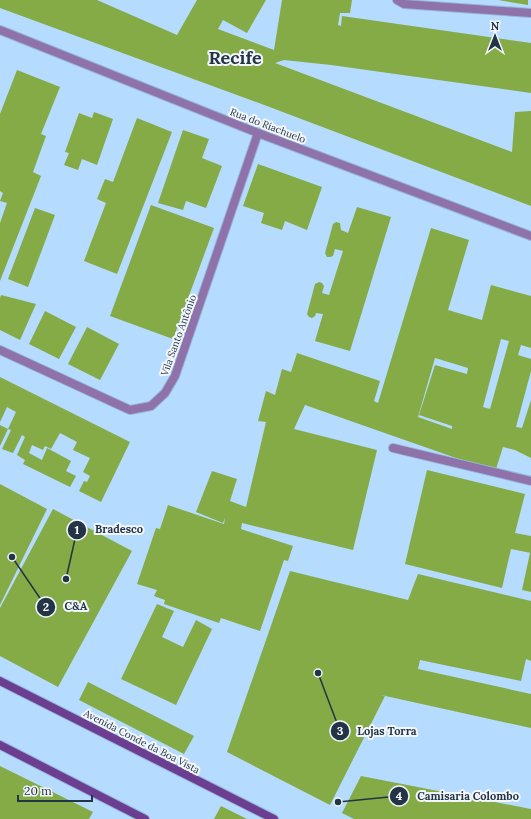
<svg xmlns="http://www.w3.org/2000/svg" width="531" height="819" viewBox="0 0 531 819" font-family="Lora,serif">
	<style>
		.building { fill: #84ab45; fill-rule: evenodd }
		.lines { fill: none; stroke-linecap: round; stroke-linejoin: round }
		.service-casing { stroke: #95b6d6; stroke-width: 10 }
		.tertiary-casing { stroke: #95b6d6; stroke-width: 10 }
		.secondary-casing { stroke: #95b6d6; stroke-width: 10 }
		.service { stroke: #8e72a9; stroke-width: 8 }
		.tertiary { stroke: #8e72a9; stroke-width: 8 }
		.secondary { stroke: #6b3e91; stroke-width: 8 }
		.labels { text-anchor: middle; stroke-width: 4; stroke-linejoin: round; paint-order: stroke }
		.street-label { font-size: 10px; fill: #223446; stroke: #f3f7fc }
		.town-label { font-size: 18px; font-weight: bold; fill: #223446; stroke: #f3f7fc }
		.leader { fill: none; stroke: #223446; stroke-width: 1.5 }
		.callout-dot { fill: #223446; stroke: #f3f7fc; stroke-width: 1.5 }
		.mark-label { font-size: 12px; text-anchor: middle; font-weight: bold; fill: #fff }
		.callout-label { font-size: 11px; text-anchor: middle; font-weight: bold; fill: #223446; stroke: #f3f7fc; stroke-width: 4; stroke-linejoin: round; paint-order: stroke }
	</style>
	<rect width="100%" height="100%" fill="#b5dbfe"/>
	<path class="building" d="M0,0H97L177,35L197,0H266L247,33L223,20L218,29L274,50L282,0H352L350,13H340L338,25L341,26L342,16L531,43V93L331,65L284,60L275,63L512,152L515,112L531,111V206L259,103L0,8Z
		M498,0H528V5Z
		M17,70L60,87L41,134L46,136L33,172L41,176L0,281V223L7,203L0,201L3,193L0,191V114Z
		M94,112L113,119L97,165L82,159L78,170L64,165L69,153L65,152L79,113L92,118Z
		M137,118L172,132L117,274L84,261L106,203L97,199L105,179L113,182Z
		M183,130L209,139L202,158L222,166L206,208L186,201L183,210L158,203Z
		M258,164L322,187L307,230L285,221L282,230L261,223L264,213L243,206Z
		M151,205L214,228L173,339L110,316Z
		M357,207L391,217L350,351L315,341L323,314L316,313L315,316L312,318L309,317L307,314L315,284L319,282L322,283L324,286L322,293L329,295L343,251L335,249L333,256L330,257H327L325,253L333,224L336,222L340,223L341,230L348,233Z
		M35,208L55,215L28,287L8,279Z
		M431,228L469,240L448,310L482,320L491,285L531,296V348L521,345L518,355L531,359V371L516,427L522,428L531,400V458L515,450L503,447L496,469L456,458L305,405L294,429L377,450L353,550L242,523L241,529L293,546L288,561L284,560L260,631L221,618L219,623L164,604L165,600L154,596L157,590L137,584L156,528L160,529L168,505L224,524L225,518L223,523L196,512L212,471L237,479L230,501L246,507L266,422L258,421L266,391L275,395L282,369L291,372L297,353L380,381L374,401L378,403ZM501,339L509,341L490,409L483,407ZM435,358L468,368L467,374L435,365L419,415L452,426V429L418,417Z
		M1,295L36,304L20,340L0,330V298Z
		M45,311L76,327L59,359L29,344Z
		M87,327L119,344L100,380L68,364Z
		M0,377L130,442L101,502L79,491L84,481L87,482L90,476L83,472L90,458L73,450L77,442L60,433L51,449L45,446L43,450L32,445L29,453L42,460L47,448L71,461L66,471L76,476L70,487L23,464L25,460L17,455L25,437L22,435L13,453L2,449L11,430L8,429L0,446V425L8,429L16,412L7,407L0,422Z
		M427,470L525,494L515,533L531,536V553L511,549L502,588L405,564Z
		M0,484L47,509L0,605Z
		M53,509L132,551L58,687L0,656V608Z
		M530,553H531V592L522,590Z
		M290,571L408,600L418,574L531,601V661L526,659L521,681L420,660L418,669L531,694V728L381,695L385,696L330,805L227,752Z
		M157,604L174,611L162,637L183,647L196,620L212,629L176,705L121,679Z
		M88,682L194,736L184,754L79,700Z
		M0,766L93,812L89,819H0Z
		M361,776L531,809V819H354L342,813Z
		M221,806L247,819H214Z"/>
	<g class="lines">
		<defs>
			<path id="service" d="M397,0L404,4L531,13
				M0,350L130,410L151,406L165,393L175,376L258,133
				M393,448L531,481"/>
			<path id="tertiary" d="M0,30L258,133L531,236"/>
			<path id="secondary" d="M0,681L274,819
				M0,745L145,819"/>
		</defs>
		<use href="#service" class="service-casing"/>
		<use href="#tertiary" class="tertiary-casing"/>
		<use href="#secondary" class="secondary-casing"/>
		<use href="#service" class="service"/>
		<use href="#tertiary" class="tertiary"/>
		<use href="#secondary" class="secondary"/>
	</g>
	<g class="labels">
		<g class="street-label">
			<text transform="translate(268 125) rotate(21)" y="4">Rua do Riachuelo</text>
			<text transform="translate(178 335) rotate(-70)" y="4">Vila Santo Antônio</text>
			<text transform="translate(142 741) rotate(27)" y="4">Avenida Conde da Boa Vista</text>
		</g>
		<g class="town-label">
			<text x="235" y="64">Recife</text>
		</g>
	</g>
	<path class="leader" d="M66 579L77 530M12 557L46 607M318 673L340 731M338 802L399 796"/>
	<g class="callout-dot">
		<circle cx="66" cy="579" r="4"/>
		<circle cx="12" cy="557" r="4"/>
		<circle cx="318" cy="673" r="4"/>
		<circle cx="338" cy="802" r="4"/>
		<circle cx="77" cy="530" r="10"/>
		<circle cx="46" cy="607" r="10"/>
		<circle cx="340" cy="731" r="10"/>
		<circle cx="399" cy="796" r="10"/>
	</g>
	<g class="mark-label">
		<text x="77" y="534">1</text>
		<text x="46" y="611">2</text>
		<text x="340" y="735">3</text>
		<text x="399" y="800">4</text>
	</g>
	<g class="callout-label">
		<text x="119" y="533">Bradesco</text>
		<text x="76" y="610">C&amp;A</text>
		<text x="387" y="735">Lojas Torra</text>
		<text x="468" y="800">Camisaria Colombo</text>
	</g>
	<g transform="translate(495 36)" stroke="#f3f7fc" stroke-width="3" paint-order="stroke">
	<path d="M0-3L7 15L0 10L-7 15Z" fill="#223446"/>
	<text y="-6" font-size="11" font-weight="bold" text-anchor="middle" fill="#223446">N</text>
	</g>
	<path d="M18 795v6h74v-6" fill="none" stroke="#223446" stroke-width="2"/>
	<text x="24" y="795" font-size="12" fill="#223446" stroke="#f3f7fc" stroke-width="3" paint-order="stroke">20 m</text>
</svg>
